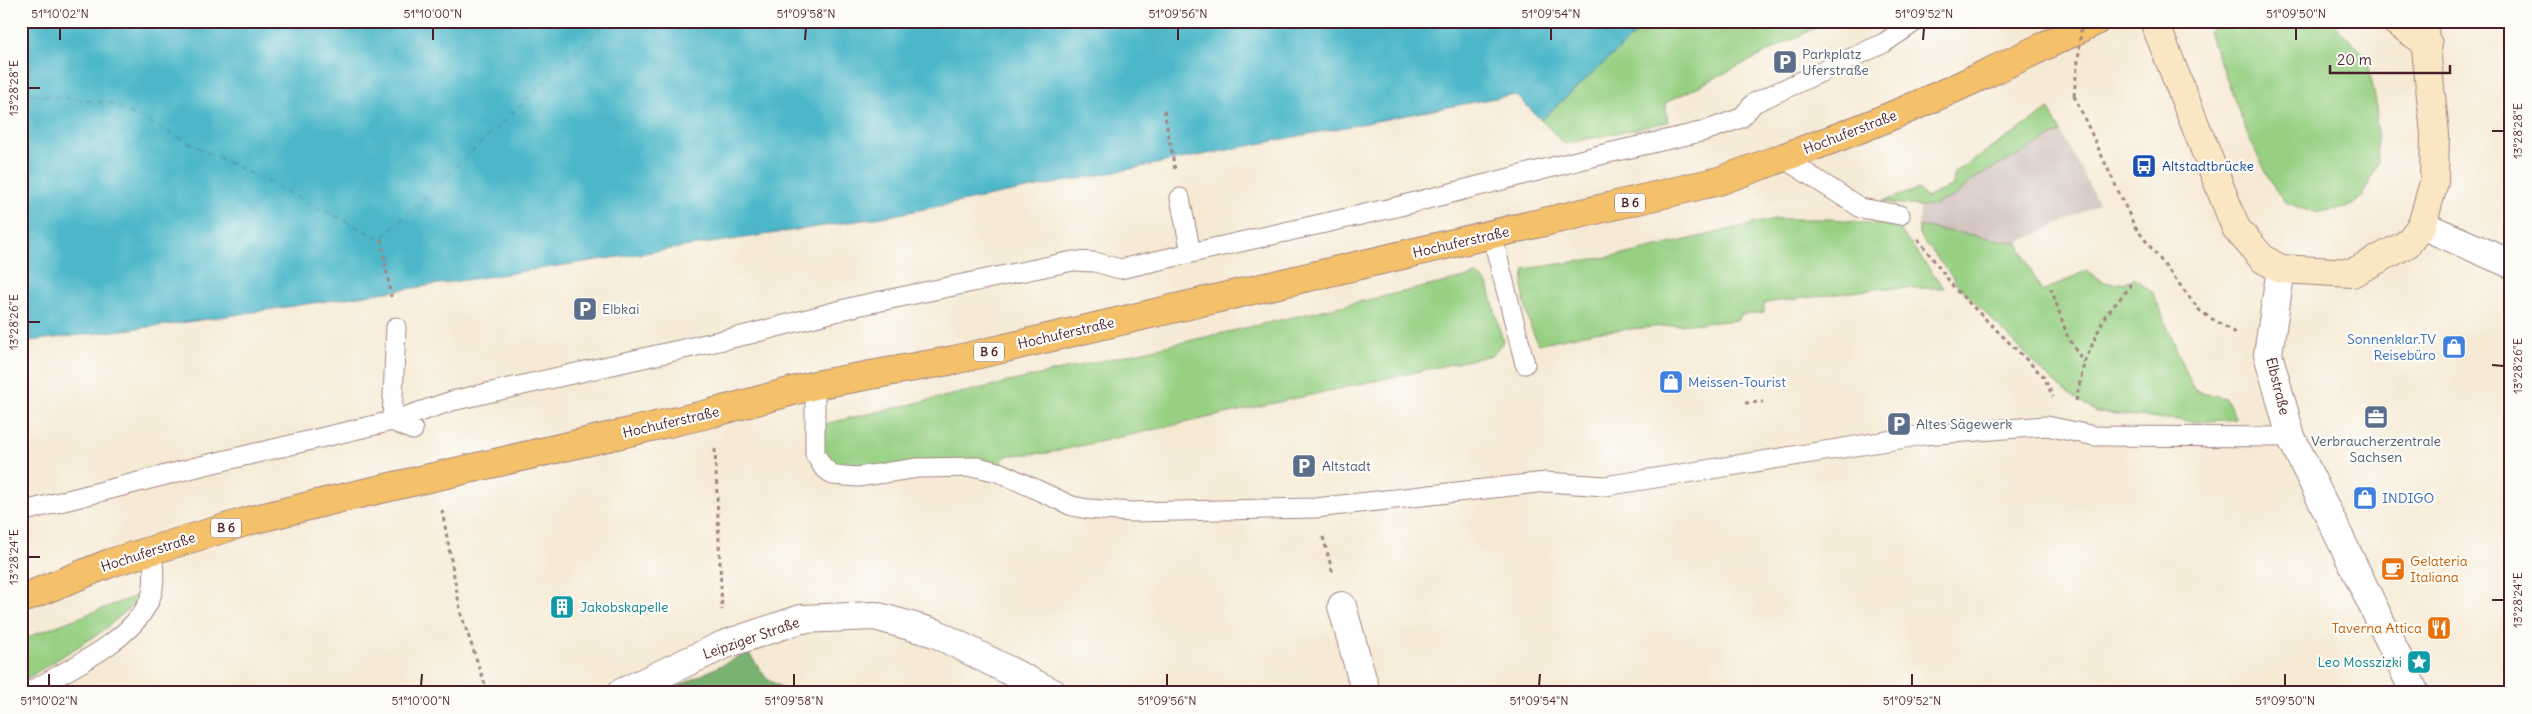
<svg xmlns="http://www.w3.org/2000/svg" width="2532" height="714" viewBox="0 0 2532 714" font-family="Delius,sans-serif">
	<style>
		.industrial { fill: #d0c0bc }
		.green { fill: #97d083; stroke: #707857 }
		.forest { fill: #79b271; stroke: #62684e }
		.water { fill: #4cb7c9; stroke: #4b6b7a }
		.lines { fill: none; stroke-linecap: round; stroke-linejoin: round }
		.ferry { stroke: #4b5c6a; stroke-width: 1; stroke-dasharray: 6 5; stroke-linecap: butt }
		.service-casing { stroke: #a08480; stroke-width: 21 }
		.pedestrian-casing { stroke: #a08480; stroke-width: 30 }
		.minor-casing { stroke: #a08480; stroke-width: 30 }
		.tertiary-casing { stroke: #a08480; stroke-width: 30 }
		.secondary-casing { stroke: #a08480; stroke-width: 30 }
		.primary-casing { stroke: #a08480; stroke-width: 30 }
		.path { stroke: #a08480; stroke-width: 3; stroke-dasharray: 4 4; stroke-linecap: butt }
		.service { stroke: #fff; stroke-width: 19 }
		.pedestrian { stroke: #fff; stroke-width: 28 }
		.minor { stroke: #fff; stroke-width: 28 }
		.tertiary { stroke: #fff; stroke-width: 28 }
		.secondary { stroke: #fbe6c4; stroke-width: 28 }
		.primary { stroke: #f4c16b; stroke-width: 28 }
		.path-bridge { stroke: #a08480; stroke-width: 3; stroke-dasharray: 4 4; stroke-linecap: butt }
		.ticks { fill: none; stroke: #4a1f2b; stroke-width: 2 }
		.labels { text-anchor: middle; stroke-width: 4.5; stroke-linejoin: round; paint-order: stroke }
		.shield { fill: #fdfcf7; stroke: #806168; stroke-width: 1 }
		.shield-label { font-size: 12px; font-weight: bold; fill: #4a1f2b }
		.service-label { font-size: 14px; fill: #4e5e75; stroke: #fdfcf7; text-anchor: start }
		.street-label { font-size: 14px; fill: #4a1f2b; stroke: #fdfcf7 }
		.transit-label { font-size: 14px; fill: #164399; stroke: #fdfcf7; text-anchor: start }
		.shop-label { font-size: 14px; fill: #366cbe; stroke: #fdfcf7; text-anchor: start }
		.food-label { font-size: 14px; fill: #c56008; stroke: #fdfcf7; text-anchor: start }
		.culture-label { font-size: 14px; fill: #0d838f; stroke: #fdfcf7; text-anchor: start }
		.neatline { fill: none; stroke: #4a1f2b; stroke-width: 2 }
		.ticks-label { font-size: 12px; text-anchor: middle; fill: #4a1f2b }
	</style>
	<rect width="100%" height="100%" fill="#fdfcf7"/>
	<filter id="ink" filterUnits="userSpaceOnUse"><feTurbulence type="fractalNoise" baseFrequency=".02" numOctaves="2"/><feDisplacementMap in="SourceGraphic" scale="10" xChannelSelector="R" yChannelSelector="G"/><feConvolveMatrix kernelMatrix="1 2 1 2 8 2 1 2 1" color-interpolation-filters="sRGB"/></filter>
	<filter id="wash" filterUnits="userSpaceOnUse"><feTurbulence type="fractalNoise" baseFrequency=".0096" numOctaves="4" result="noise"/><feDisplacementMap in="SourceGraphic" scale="20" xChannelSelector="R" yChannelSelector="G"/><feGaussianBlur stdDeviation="1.12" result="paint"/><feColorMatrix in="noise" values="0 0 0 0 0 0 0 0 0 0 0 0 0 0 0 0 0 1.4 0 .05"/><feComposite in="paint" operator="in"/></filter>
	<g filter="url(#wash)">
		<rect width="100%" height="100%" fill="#f6ead5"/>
		<path class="industrial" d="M2061,132L2099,204L2018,243L1919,226L1920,206L1933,205L1957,195L1970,181Z"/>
		<path class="green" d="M1650,21H1829L1665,103L1668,122L1564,144L1541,120Z
			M2228,21H2331L2367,57L2376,103L2378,164L2362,197L2348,207L2314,213L2285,202L2273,186L2250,140L2208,31Z
			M2049,109L2061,132L1970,181L1957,195L1933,205L1920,206L1881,202L1918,189L1926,198L1953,185L1954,173Z
			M1774,219H1833L1897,226L1944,288H1885L1764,303V312L1741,315L1738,320L1594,332L1538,344C1528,324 1519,291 1525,269L1627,254Z
			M1919,226L2018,243L2042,292L2087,270C2101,284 2117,288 2134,278L2152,291L2194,390L2226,398L2236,419L2198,422L2096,412L2066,392L2047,376L1962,289L1919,235Z
			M1477,275L1488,284L1503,342L1492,355L1048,453L1009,455L1003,458L1001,473L858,477L823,467L820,425Z
			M136,596L138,600L103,631L21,682V642L35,634Z"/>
		<path class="forest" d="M748,652L767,679L791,693H665Z"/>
		<path class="water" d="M21,21H1650L1541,120L1517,96L1510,95L883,217L174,324L21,342Z"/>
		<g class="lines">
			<path class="ferry" d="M21,93L110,103L381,239L608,21"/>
		</g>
	</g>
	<g filter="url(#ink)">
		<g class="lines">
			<defs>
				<path id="service" d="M1783,158L1861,208L1900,215
					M1180,198L1191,253
					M1492,235L1525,364
					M396,327L392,421L413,430
					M815,385V454L823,467L833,475L858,477L917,468L978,467L1001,473L1072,506L1088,509L1132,512L1315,508L1546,482L1605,486L1924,435L2047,426L2095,436L2291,437
					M21,512L201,466L392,421L452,401L750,334L857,306L1073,261L1095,262L1120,269L1396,207L1604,154L1705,131L1741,118L1754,103L1884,43L1916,21
					M27,693C66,670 136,640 151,596C156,582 153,564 152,550"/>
				<path id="pedestrian" d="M2291,437L2415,693"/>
				<path id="minor" d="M2281,269L2268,354L2291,437
					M1342,606L1366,693
					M621,693L723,645L801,619L875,616L935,633L1053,693"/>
				<path id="tertiary" d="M2422,225L2511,264"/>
				<path id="secondary" d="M2154,21L2236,228L2263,259L2281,269L2352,273L2407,244L2422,225L2434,182L2435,134L2423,21
					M2395,21L2428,44"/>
				<path id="primary" d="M21,599L110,563L252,520L329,501L712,413L815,385L954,360L1719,181C1770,162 1822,144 1872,124C1948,93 2022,57 2096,21"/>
			</defs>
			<use href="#service" class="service-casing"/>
			<use href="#pedestrian" class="pedestrian-casing"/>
			<use href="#minor" class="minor-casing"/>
			<use href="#tertiary" class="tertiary-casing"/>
			<use href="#secondary" class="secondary-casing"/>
			<use href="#primary" class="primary-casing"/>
			<path class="path" d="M2074,96L2135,227L2201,312L2237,334
				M1164,110L1175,170
				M381,239L391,297
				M1918,239L1956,290L2044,377L2053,397
				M2051,288L2067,335L2084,363
				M2076,401L2084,363L2105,316L2130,287L2129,281
				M1745,403L1763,402
				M715,449L722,610
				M442,510L461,614L488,693
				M1323,537L1333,574"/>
			<use href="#service" class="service"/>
			<use href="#pedestrian" class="pedestrian"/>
			<use href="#minor" class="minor"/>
			<use href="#tertiary" class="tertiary"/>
			<use href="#secondary" class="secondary"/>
			<use href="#primary" class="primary"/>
			<path class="path-bridge" d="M2074,96C2076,71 2081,46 2081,21"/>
		</g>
	</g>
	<path class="ticks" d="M60,40V28M433,40V28M805,40L806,28M1178,40V28M1551,40V28M1923,40L1924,28M2296,40V28M28,88H40M2492,131H2504M28,322H40M2492,365L2504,366M28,557H40M2492,600H2504M49,686V674M421,686L422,674M794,686V674M1167,686V674M1539,686L1540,674M1912,686V674M2285,686V674"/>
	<defs>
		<symbol id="parking-square" viewBox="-11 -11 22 22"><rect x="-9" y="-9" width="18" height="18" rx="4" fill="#5c6f8a" stroke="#fdfcf7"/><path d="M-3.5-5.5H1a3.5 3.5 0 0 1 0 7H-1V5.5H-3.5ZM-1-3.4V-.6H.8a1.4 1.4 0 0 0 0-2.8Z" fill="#fff"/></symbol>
		<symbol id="bus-square" viewBox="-11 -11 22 22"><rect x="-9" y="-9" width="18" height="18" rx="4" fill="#1a4fb4" stroke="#fdfcf7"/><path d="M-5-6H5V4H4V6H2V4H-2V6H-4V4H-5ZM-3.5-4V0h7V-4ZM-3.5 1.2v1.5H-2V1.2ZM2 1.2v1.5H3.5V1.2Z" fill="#fff"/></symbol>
		<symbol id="shop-square" viewBox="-11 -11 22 22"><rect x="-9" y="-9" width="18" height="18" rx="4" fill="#3f7fe0" stroke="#fdfcf7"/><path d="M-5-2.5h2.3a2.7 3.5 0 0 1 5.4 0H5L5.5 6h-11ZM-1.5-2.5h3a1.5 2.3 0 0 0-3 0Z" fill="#fff"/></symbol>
		<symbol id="office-square" viewBox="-11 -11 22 22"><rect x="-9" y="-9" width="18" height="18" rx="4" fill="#5c6f8a" stroke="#fdfcf7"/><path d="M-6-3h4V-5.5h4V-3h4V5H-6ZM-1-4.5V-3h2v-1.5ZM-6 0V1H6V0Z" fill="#fff"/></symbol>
		<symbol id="cafe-square" viewBox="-11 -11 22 22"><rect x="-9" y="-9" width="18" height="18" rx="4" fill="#e8710a" stroke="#fdfcf7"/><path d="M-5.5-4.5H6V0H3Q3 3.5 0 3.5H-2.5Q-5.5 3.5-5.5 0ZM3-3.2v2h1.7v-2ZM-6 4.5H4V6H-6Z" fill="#fff"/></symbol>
		<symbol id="building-square" viewBox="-11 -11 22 22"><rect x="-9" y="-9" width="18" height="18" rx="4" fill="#0f9aa8" stroke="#fdfcf7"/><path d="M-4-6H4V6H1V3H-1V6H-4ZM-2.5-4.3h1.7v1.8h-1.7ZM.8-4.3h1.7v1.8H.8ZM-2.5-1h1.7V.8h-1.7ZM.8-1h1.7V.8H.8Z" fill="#fff"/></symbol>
		<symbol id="restaurant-square" viewBox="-11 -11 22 22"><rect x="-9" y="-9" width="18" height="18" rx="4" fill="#e8710a" stroke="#fdfcf7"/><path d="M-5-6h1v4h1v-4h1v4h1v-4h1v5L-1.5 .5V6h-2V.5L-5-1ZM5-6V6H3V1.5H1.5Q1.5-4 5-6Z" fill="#fff"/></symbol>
		<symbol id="sight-square" viewBox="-11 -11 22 22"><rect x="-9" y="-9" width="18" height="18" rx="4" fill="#0f9aa8" stroke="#fdfcf7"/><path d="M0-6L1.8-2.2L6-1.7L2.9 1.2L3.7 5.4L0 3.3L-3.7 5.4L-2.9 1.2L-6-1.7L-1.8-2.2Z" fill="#fff"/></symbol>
	</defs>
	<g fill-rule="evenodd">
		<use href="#parking-square" x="1771" y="48" width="28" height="28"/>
		<use href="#bus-square" x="2130" y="152" width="28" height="28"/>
		<use href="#parking-square" x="571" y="295" width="28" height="28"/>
		<use href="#shop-square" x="2440" y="333" width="28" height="28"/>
		<use href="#shop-square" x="1657" y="368" width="28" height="28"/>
		<use href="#office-square" x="2362" y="403" width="28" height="28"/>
		<use href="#parking-square" x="1885" y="410" width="28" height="28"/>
		<use href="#parking-square" x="1290" y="452" width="28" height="28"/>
		<use href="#shop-square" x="2351" y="484" width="28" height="28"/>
		<use href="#cafe-square" x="2379" y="555" width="28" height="28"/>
		<use href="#building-square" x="548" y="593" width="28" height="28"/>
		<use href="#restaurant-square" x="2425" y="614" width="28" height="28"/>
		<use href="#sight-square" x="2405" y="648" width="28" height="28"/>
	</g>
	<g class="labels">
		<g class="shield">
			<rect x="1615" y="193.5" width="30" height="19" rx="4"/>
			<rect x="974" y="342.5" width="30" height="19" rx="4"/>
			<rect x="211" y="518.5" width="30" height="19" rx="4"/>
		</g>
		<g class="shield-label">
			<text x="1630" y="207">B 6</text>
			<text x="989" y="356">B 6</text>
			<text x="226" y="532">B 6</text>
		</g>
		<g class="service-label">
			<text x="1802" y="59">Parkplatz<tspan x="1802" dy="16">Uferstraße</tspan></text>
			<text x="602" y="314">Elbkai</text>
			<text x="1916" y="429">Altes Sägewerk</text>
			<text x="2376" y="446" text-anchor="middle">Verbraucherzentrale<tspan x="2376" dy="16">Sachsen</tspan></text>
			<text x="1322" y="471">Altstadt</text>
		</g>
		<g class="street-label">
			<text transform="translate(1850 132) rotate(-21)" y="5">Hochuferstraße</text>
			<text transform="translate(1461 242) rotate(-13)" y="5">Hochuferstraße</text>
			<text transform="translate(1066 333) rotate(-13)" y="5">Hochuferstraße</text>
			<text transform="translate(2278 386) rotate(76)" y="5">Elbstraße</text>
			<text transform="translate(671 422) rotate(-13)" y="5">Hochuferstraße</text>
			<text transform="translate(148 552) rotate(-18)" y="5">Hochuferstraße</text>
			<text transform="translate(751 638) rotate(-19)" y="5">Leipziger Straße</text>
		</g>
		<g class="transit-label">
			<text x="2162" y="171">Altstadtbrücke</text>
		</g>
		<g class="shop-label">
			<text x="2436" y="344" text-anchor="end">Sonnenklar.TV<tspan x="2436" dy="16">Reisebüro</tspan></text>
			<text x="1688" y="387">Meissen-Tourist</text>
			<text x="2382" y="503">INDIGO</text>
		</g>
		<g class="food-label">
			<text x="2410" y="566">Gelateria<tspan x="2410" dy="16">Italiana</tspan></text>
			<text x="2422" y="633" text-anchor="end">Taverna Attica</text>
		</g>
		<g class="culture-label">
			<text x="580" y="612">Jakobskapelle</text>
			<text x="2402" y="667" text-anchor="end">Leo Mosszizki</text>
		</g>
	</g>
	<rect width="2532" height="714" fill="none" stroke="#fdfcf7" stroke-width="55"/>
	<path d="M2330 65v8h120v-8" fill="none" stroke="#4a1f2b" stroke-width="2.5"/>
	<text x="2337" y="65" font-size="15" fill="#4a1f2b" stroke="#fdfcf7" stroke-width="4" paint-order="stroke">20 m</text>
	<rect x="28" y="28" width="2476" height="658" class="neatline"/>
	<g class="ticks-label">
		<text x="60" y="18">51°10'02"N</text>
		<text x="433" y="18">51°10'00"N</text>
		<text x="806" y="18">51°09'58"N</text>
		<text x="1178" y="18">51°09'56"N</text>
		<text x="1551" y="18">51°09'54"N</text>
		<text x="1924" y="18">51°09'52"N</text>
		<text x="2296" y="18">51°09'50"N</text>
		<text transform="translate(14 88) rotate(-90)" y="4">13°28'28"E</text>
		<text transform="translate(2518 131) rotate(-90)" y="4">13°28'28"E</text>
		<text transform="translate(14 322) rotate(-90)" y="4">13°28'26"E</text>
		<text transform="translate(2518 366) rotate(-90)" y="4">13°28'26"E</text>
		<text transform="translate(14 557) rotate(-90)" y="4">13°28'24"E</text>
		<text transform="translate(2518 600) rotate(-90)" y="4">13°28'24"E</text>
		<text x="49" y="705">51°10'02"N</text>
		<text x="421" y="705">51°10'00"N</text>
		<text x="794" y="705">51°09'58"N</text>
		<text x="1167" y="705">51°09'56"N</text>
		<text x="1539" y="705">51°09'54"N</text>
		<text x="1912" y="705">51°09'52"N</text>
		<text x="2285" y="705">51°09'50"N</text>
	</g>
</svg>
